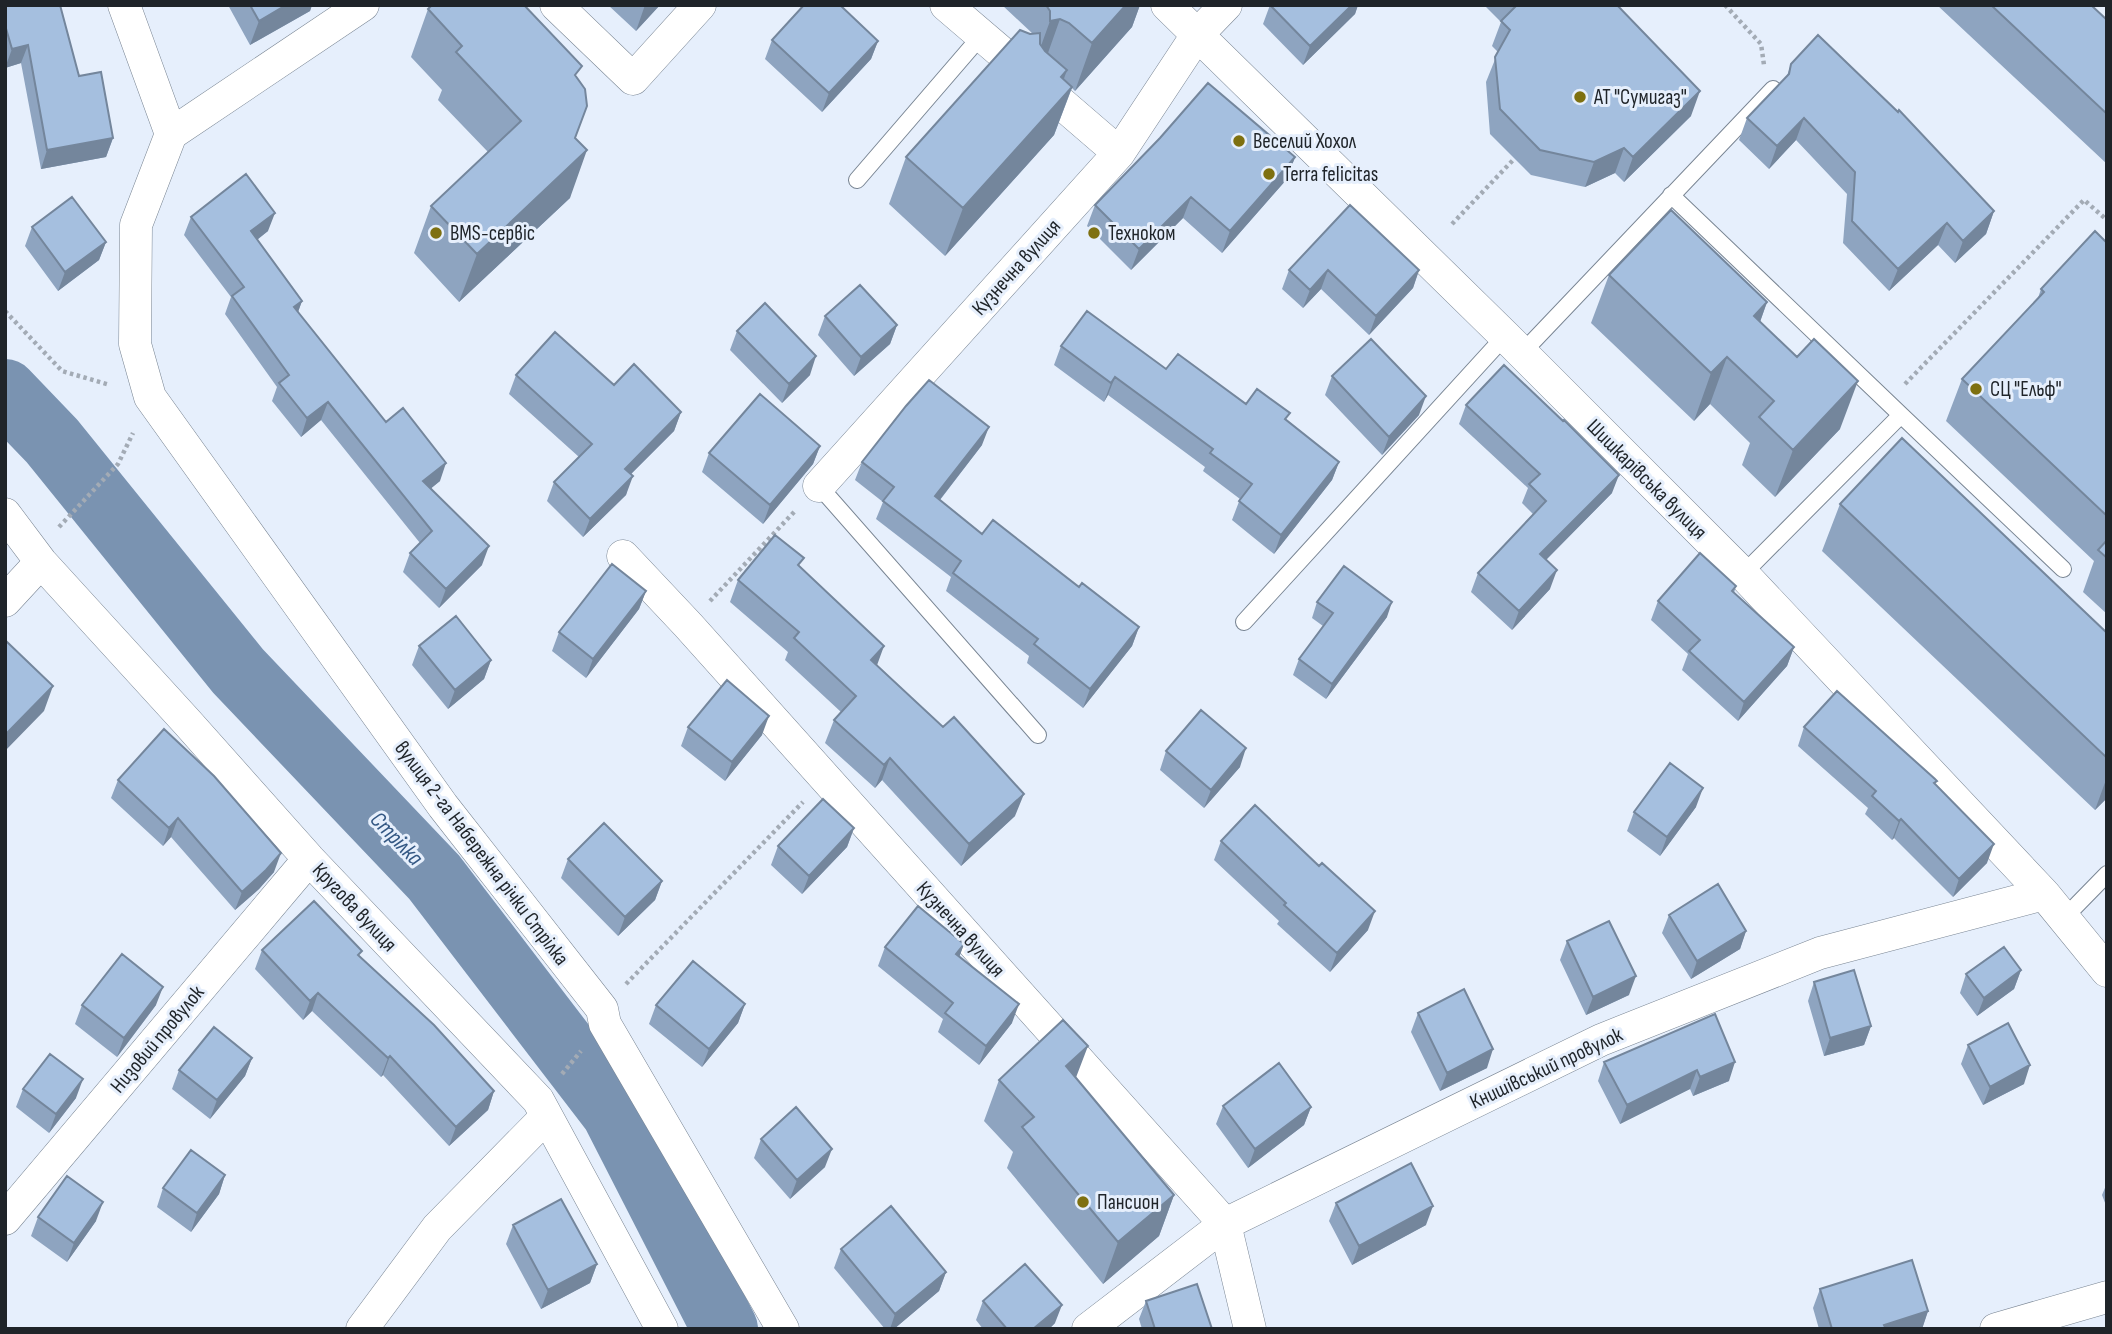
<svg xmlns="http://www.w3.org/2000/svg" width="2112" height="1334" viewBox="0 0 2112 1334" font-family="'Sofia Sans Condensed',sans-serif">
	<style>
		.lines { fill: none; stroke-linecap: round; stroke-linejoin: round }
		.river { stroke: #7a93b1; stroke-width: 66 }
		.service-casing { stroke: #798593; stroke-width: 18 }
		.minor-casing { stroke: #798593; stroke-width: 33 }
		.path { stroke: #a3abb5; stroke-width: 4.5; stroke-dasharray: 3.5 3.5; stroke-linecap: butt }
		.service { stroke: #fff; stroke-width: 16 }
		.minor { stroke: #fff; stroke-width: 32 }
		.wall { fill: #8ea4c0 }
		.shaded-wall { fill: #74869c }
		.building { fill: #a5bfdf; stroke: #74869c; stroke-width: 2 }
		.poi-dot { fill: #7e7010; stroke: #e6effc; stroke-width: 2.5 }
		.labels { text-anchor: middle; stroke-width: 6; stroke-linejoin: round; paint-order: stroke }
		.poi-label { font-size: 21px; fill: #1f2429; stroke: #e6effc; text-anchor: start }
		.street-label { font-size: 21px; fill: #1f2429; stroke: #e6effc }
		.water-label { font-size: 23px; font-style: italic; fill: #345884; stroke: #e6effc }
	</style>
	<rect width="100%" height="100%" fill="#e6effc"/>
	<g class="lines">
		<path class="river" d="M5,392L52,441L238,671L434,877L614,1112L725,1329"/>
		<defs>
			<path id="service" d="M857,180L981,36
				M1671,195L1901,415L1743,574
				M1522,353L1773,89
				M1901,415L2063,569
				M819,486L1038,735
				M1244,622L1505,336
				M2065,917L2107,874"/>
			<path id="minor" d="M124,5L171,134
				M363,5L171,134L136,225L135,344L150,397L443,806L602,1009L605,1024L783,1329
				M556,5L633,79L700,5
				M946,5L1015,64
				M1167,5L1505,336L1743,574L2044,894L2107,971
				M1040,85L1119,153
				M819,486L1119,153L1197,35L1226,5
				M5,514L41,562L187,722L309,859L538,1100L662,1329
				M623,556L688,625L1225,1224L1250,1329
				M5,601L41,562
				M5,1219L309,859
				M362,1329L437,1228L546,1117
				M1088,1329L1225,1224L1601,1040L1820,953L2044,894
				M1996,1329L2107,1297"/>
		</defs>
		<use href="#service" class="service-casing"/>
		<use href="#minor" class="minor-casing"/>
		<path class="path" d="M1725,5L1761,44L1764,65
			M1452,224L1515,158
			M5,311L62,371L110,385
			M1905,384L2084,200L2107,220
			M59,527L118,464L133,433
			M710,601L795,511
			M626,984L803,802
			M562,1074L581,1051"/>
		<use href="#service" class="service"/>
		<use href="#minor" class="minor"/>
	</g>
	<path class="wall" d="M5,5L79,76L113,138L106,157L41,169L21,63L5,68Z
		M228,5H312L310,11L250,45Z
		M608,5H660L636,31Z
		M1002,5H1140L1132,27L1075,91L1072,88L1054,135L945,256L889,204L906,157L1030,34H1033Z
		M1270,5H1358L1355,14L1303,65L1263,24Z
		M1484,5H1617L1691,116L1624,182L1615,173L1585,187L1531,175L1490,134L1486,82L1498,52L1492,46L1501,22Z
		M1937,5H2091L2107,20V164Z
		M428,9L577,78L576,138L570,198L459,302L414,253L431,206L488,152L438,100L442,90L411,57Z
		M772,40L878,41L871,59L822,112L765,59Z
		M1791,64L1994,211L1986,234L1955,263L1938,245L1889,291L1843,243L1847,194L1796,140L1769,169L1739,140L1747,118L1787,76Z
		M1295,157L1287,179L1222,253L1183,218L1131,270L1087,226L1095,205Z
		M191,217L268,231L257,240L302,301L298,312L386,422L440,481L431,488L482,565L439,608L403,572L410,553L420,543L321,420L301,437L272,401L277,387L225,314L231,297L184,235Z
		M32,227L106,242L99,260L58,291L25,246Z
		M2107,243V614L2083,592L2094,561L1946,421L1962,379L2038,298L2041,289Z
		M1289,270H1419L1413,288L1369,335L1321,289L1303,308L1282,289Z
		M1609,275L1767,302L1760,322L1840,429L1775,497L1742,465L1750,443L1710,404L1694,421L1591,323Z
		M825,316L897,325L890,344L854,376L818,335Z
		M737,331L810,375L782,403L730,350Z
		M1061,346L1166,369L1287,420L1339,462L1332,480L1274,554L1232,520L1240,499L1203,471L1205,467L1108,395L1104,402L1054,365Z
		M516,375L614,385L681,412L674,431L631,474L626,495L583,537L547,501L554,482L579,457L509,394Z
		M1332,376L1419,415L1382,455L1325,395Z
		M1466,405L1612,493L1546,560L1550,589L1512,630L1471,592L1478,573L1533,514L1522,503L1528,488L1459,424Z
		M982,445L940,500L982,534L1079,587L1139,627L1132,646L1083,708L1027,663L1029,656L946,591L951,577L876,519L883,502L855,480L862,462Z
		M820,446L813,464L763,524L702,472L709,453Z
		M1840,504L2107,633V798L2095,810L1822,551Z
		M801,567L877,666L1015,816L961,866L882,780L875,788L825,743L834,720L841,712L785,660L788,652L730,602L738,580Z
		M1736,586L1734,593L1794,647L1787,666L1738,721L1682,670L1688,654L1651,620L1658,601Z
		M646,591L639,609L586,678L552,651L559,632Z
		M1317,602L1387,617L1326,699L1293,675L1299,659L1323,626L1312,618Z
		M419,646L491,660L484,679L448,709L412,665Z
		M688,727L762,735L725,781L681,746Z
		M1804,727L1937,781L1935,784L1987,863L1953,897L1894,838L1892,840L1865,814L1868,808L1798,746Z
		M1166,751L1240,767L1204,808L1160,770Z
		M118,780L274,872L259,889L235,910L171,837L163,846L111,798Z
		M1696,807L1660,856L1627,831L1634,812Z
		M854,828L847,847L802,894L771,865L778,846Z
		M1221,841L1368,930L1330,972L1277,924L1279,921L1214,860Z
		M568,859L662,881L655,900L618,936L561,878Z
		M1669,915L1746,931L1740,949L1691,979L1662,933Z
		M1567,941L1629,995L1586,1015L1560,960Z
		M964,944L959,957L1012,1023L979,1065L938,1032L943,1019L878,966L885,947Z
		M262,950L360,957L494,1091L488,1110L449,1146L383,1075L381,1077L312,1011L303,1020L255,969Z
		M2021,970L2014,989L1977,1016L1960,993L1966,974Z
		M1814,982L1871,1026L1864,1045L1824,1056L1808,1001Z
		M745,1004L738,1023L702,1067L649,1024L656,1005Z
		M82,1005H156L117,1057L75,1024Z
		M1418,1013L1487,1068L1440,1091L1411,1032Z
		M1715,1014L1729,1081L1693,1096L1690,1089L1620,1124L1598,1081L1604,1062Z
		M1968,1045L2024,1084L1983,1105L1961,1064Z
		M252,1058L245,1076L210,1119L172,1089L179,1070Z
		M1076,1078L1174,1195L1159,1236L1103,1284L1007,1168L1013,1152L984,1121L999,1080Z
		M23,1089L76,1098L49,1133L16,1107Z
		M1223,1106L1311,1107L1304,1125L1248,1168L1216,1124Z
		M761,1139L825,1167L790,1199L754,1158Z
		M225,1175L219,1194L191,1232L157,1207L163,1188Z
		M2107,1183V1208L2102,1195Z
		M1336,1203L1426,1225L1352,1265L1329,1221Z
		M38,1217L96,1221L67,1262L31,1236Z
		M513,1225L597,1264L590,1283L541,1309L506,1244Z
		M841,1249L946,1272L939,1291L894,1329H885L834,1268Z
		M1820,1289L1928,1311L1922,1329H1819L1813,1308Z
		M983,1301L1055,1323L1049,1329H983L976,1320Z
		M1146,1301L1212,1329H1142L1139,1319Z"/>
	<path class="shaded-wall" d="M286,5H312L310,11L250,45L259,21Z
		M645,5H660L636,31Z
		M1126,5H1140L1132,27L1075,91L1092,43Z
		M1352,5H1358L1355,14L1303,65L1310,46Z
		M1060,19L1043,67L1033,68L1050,21Z
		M878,41L871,59L822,112L829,93Z
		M28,45L21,63L5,68L12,49Z
		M1067,70L1054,107L1072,87L1054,135L945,256L963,208Z
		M1700,91L1691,116L1624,182L1633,157Z
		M1804,118L1796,140L1769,169L1777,146Z
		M113,138L106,157L41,169L47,150Z
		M1624,148L1615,173L1585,187L1594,162Z
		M587,150L570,198L459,302L477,254Z
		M1295,157L1287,179L1222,253L1230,231Z
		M1191,197L1183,218L1131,270L1139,249Z
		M1994,211L1986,234L1955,263L1963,241Z
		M275,213L268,231L244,250L251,231Z
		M1947,223L1938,245L1889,291L1898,269Z
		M106,242L99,260L58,291L65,272Z
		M1328,270L1321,289L1303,308L1310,290Z
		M1419,270L1413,288L1369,335L1376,316Z
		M302,301L295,320L294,307Z
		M1767,302L1750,350L1754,316Z
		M897,325L890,344L854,376L861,357Z
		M816,356L810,375L782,403L789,384Z
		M1727,357L1710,404L1694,421L1711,373Z
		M1115,377L1108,395L1104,402L1111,383Z
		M1858,381L1840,429L1775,497L1793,450Z
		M1426,396L1419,415L1382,455L1389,437Z
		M328,402L321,420L301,437L307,418Z
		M681,412L674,431L618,487L625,469Z
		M989,427L982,445L928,515L935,496Z
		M820,446L813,464L763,524L770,505Z
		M1339,462L1332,480L1274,554L1281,535Z
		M446,463L440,481L417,500L423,481Z
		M1619,475L1612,493L1533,573L1540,554Z
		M633,476L626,495L583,537L590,519Z
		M489,546L482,565L439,608L446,589Z
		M1557,570L1550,589L1512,630L1519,611Z
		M646,591L639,609L586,678L593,659Z
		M1392,602L1387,617L1326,699L1332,684Z
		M1139,627L1132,646L1083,708L1090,689Z
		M884,646L876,668L871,660Z
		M1794,647L1787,666L1738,721L1744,702Z
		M491,660L484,679L448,709L455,690Z
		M53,686L44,711L5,751V735Z
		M769,716L762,735L725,781L732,762Z
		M1246,748L1240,767L1204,808L1211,790Z
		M890,758L882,780L875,788L884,765Z
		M2107,777V798L2095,810Z
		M1703,788L1696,807L1660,856L1667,837Z
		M1024,794L1015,816L961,866L969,844Z
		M178,818L171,837L163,846L169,828Z
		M1901,819L1894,838L1892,840L1899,821Z
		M854,828L847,847L802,894L809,876Z
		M1994,844L1987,863L1953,897L1959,879Z
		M281,853L274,872L259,889L235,910L242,892Z
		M662,881L655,900L618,936L625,917Z
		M1375,911L1368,930L1330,972L1337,953Z
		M1746,931L1740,949L1691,979L1697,961Z
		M964,944L957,963L956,954Z
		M2021,970L2014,989L1977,1016L1984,998Z
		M1636,976L1629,995L1586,1015L1593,997Z
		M163,987L156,1005L117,1057L124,1038Z
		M318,993L312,1011L303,1020L310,1001Z
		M745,1004L738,1023L702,1067L709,1049Z
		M1019,1004L1012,1023L979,1065L986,1046Z
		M1871,1026L1864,1045L1824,1056L1830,1038Z
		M1088,1046L1072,1088L1066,1066Z
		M1493,1049L1487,1068L1440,1091L1447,1073Z
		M390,1056L383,1075L381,1077L388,1058Z
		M252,1058L245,1076L210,1119L217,1100Z
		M1735,1062L1729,1081L1693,1096L1700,1077Z
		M2030,1065L2024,1084L1983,1105L1990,1087Z
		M1697,1070L1690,1089L1620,1124L1627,1105Z
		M83,1079L76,1098L49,1133L56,1114Z
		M494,1091L488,1110L449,1146L456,1127Z
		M1311,1107L1304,1125L1248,1168L1255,1149Z
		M832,1149L825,1167L790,1199L797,1180Z
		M225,1175L219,1194L191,1232L197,1213Z
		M1174,1195L1159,1236L1103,1284L1118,1242Z
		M103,1202L96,1221L67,1262L74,1243Z
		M1433,1206L1426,1225L1352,1265L1359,1246Z
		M597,1264L590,1283L541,1309L548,1290Z
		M946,1272L939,1291L894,1329H890L895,1314Z
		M1062,1305L1055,1323L1049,1329H1033Z
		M1928,1311L1922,1329H1883L1884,1325Z"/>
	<path class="building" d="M5,5H60L79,76L101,72L113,138L47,150L28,45L12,49L5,25Z
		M250,5H286L259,21Z
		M432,5H524L582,66L575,75L585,89L587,106L575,138L587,150L477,254L431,206L521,121L456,52L462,46L428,9Z
		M804,5H840L878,41L829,93L772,40Z
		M1046,5H1126L1092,43L1069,23L1060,19L1050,21V11Z
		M1270,5H1352L1310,46Z
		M1517,5H1617L1700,91L1633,157L1624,148L1594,162L1540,150L1500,109L1495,57L1510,30L1501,21Z
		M1991,5H2091L2107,20V114Z
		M1020,30L1030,34L1040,33V44L1045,51L1067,70L1061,77L1072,87L963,208L906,157Z
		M1818,35L1898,112L1899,110L1994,211L1963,241L1947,223L1898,269L1852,221L1855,172L1804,118L1777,146L1747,118L1789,74L1791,64Z
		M1208,83L1295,157L1230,231L1191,197L1139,249L1095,205L1160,138Z
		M246,174L275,213L251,231L302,301L294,307L386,422L403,408L446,463L423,481L489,546L446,589L410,553L432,531L328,402L307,418L279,383L289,375L232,296L244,287L191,217Z
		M72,197L106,242L65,272L32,227Z
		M1350,205L1419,270L1376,316L1328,270L1310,290L1289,270Z
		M1671,210L1767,302L1754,316L1797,357L1814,339L1858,381L1793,450L1759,417L1774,401L1727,357L1711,373L1609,275Z
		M2095,231L2107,243V516L1962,379L2044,292L2041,289Z
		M860,285L897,325L861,357L825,316Z
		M765,303L816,356L789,384L737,331Z
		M1087,311L1166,369L1178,354L1246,404L1257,389L1290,413L1285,419L1339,462L1281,535L1239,501L1252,484L1210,453L1213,449L1115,377L1111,383L1061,346Z
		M555,332L614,385L634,364L681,412L625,469L633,476L590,519L554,482L592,444L516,375Z
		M1371,339L1426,396L1389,437L1332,376Z
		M1504,365L1563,421L1564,420L1619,475L1540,554L1557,570L1519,611L1478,573L1546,501L1529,484L1540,474L1466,405Z
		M929,380L989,427L935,496L982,534L993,520L1079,587L1082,583L1139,627L1090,689L1034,644L1038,639L953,573L961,561L883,501L894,487L862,462L906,406Z
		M760,394L820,446L770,505L709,453Z
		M1902,438L2107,633V758L1840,504Z
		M775,535L804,558L798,565L884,646L871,660L943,727L954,717L1024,794L969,844L890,758L884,765L834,720L856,696L794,638L799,632L738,580Z
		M2107,540V558L2098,550Z
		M1700,553L1736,586L1732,591L1794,647L1744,702L1689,651L1700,640L1658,601Z
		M612,564L646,591L593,659L559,632Z
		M1344,566L1392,602L1332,684L1299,659L1333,613L1317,602Z
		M456,616L491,660L455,690L419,646Z
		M5,640L53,686L5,735Z
		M727,680L769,716L732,762L688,727Z
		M1837,691L1935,779L1937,781L1934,783L1994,844L1959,879L1901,819L1899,821L1872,796L1876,791L1804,727Z
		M1201,710L1246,748L1211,790L1166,751Z
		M164,729L214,776L281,853L266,870L242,892L178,818L169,828L118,780Z
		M1670,763L1703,788L1667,837L1634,812Z
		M823,799L854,828L809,876L778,846Z
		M1255,805L1319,866L1322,863L1375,911L1337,953L1284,905L1286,903L1221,841Z
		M604,823L662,881L625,917L568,859Z
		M1718,884L1746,931L1697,961L1669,915Z
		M314,901L362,951L358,955L434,1025L494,1091L456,1127L390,1056L388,1058L318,993L310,1001L262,950Z
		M918,906L964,944L956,954L1019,1004L986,1046L945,1013L953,1003L885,947Z
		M1609,921L1636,976L1593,997L1567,941Z
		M2004,947L2021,970L1984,998L1966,974Z
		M122,954L163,987L124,1038L82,1005Z
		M693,961L745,1004L709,1049L656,1005Z
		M1854,970L1871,1026L1830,1038L1814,982Z
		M1464,989L1493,1049L1447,1073L1418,1013Z
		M1715,1014L1735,1062L1700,1077L1697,1070L1627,1105L1604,1062Z
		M1063,1020L1088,1046L1066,1066L1174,1195L1118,1242L1022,1127L1034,1117L999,1080Z
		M2008,1023L2030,1065L1990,1087L1968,1045Z
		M214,1027L252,1058L217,1100L179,1070Z
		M50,1054L83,1079L56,1114L23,1089Z
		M1279,1063L1311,1107L1255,1149L1223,1106Z
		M796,1107L832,1149L797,1180L761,1139Z
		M191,1150L225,1175L197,1213L163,1188Z
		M1411,1163L1433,1206L1359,1246L1336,1203Z
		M67,1176L103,1202L74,1243L38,1217Z
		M561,1199L597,1264L548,1290L513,1225Z
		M891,1206L946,1272L895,1314L841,1249Z
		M1912,1260L1928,1311L1884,1325L1886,1329H1832L1820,1289Z
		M1025,1264L1062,1305L1033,1329H1007L983,1301Z
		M1197,1284L1212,1329H1155L1146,1301Z"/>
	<g class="poi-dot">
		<circle cx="1580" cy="97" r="7"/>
		<circle cx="1239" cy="141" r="7"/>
		<circle cx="1269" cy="174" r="7"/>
		<circle cx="436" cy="233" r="7"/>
		<circle cx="1094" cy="233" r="7"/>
		<circle cx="1976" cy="389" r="7"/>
		<circle cx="1083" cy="1202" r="7"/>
	</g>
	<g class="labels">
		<g class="poi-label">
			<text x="1594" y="104">АТ "Сумигаз"</text>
			<text x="1253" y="148">Веселий Хохол</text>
			<text x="1283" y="181">Terra felicitas</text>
			<text x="450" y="240">BMS-сервіс</text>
			<text x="1108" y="240">Техноком</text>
			<text x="1990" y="396">СЦ "Ельф"</text>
			<text x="1097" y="1209">Пансион</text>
		</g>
		<g class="street-label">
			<text transform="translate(1016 267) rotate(-48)" y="7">Кузнечна вулиця</text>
			<text transform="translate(1647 479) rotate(45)" y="7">Шишкарівська вулиця</text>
			<text transform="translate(482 853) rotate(53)" y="7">вулиця 2-га Набережна річки Стрілка</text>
			<text transform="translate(355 907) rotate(47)" y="7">Кругова вулиця</text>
			<text transform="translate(961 929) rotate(48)" y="7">Кузнечна вулиця</text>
			<text transform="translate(157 1039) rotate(-50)" y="7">Низовий провулок</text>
			<text transform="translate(1546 1068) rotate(-25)" y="7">Книшівський провулок</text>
		</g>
		<g class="water-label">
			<text transform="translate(397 838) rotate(46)" y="8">Стрілка</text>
		</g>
	</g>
	<rect width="2112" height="1334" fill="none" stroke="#1f2429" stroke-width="14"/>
</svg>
